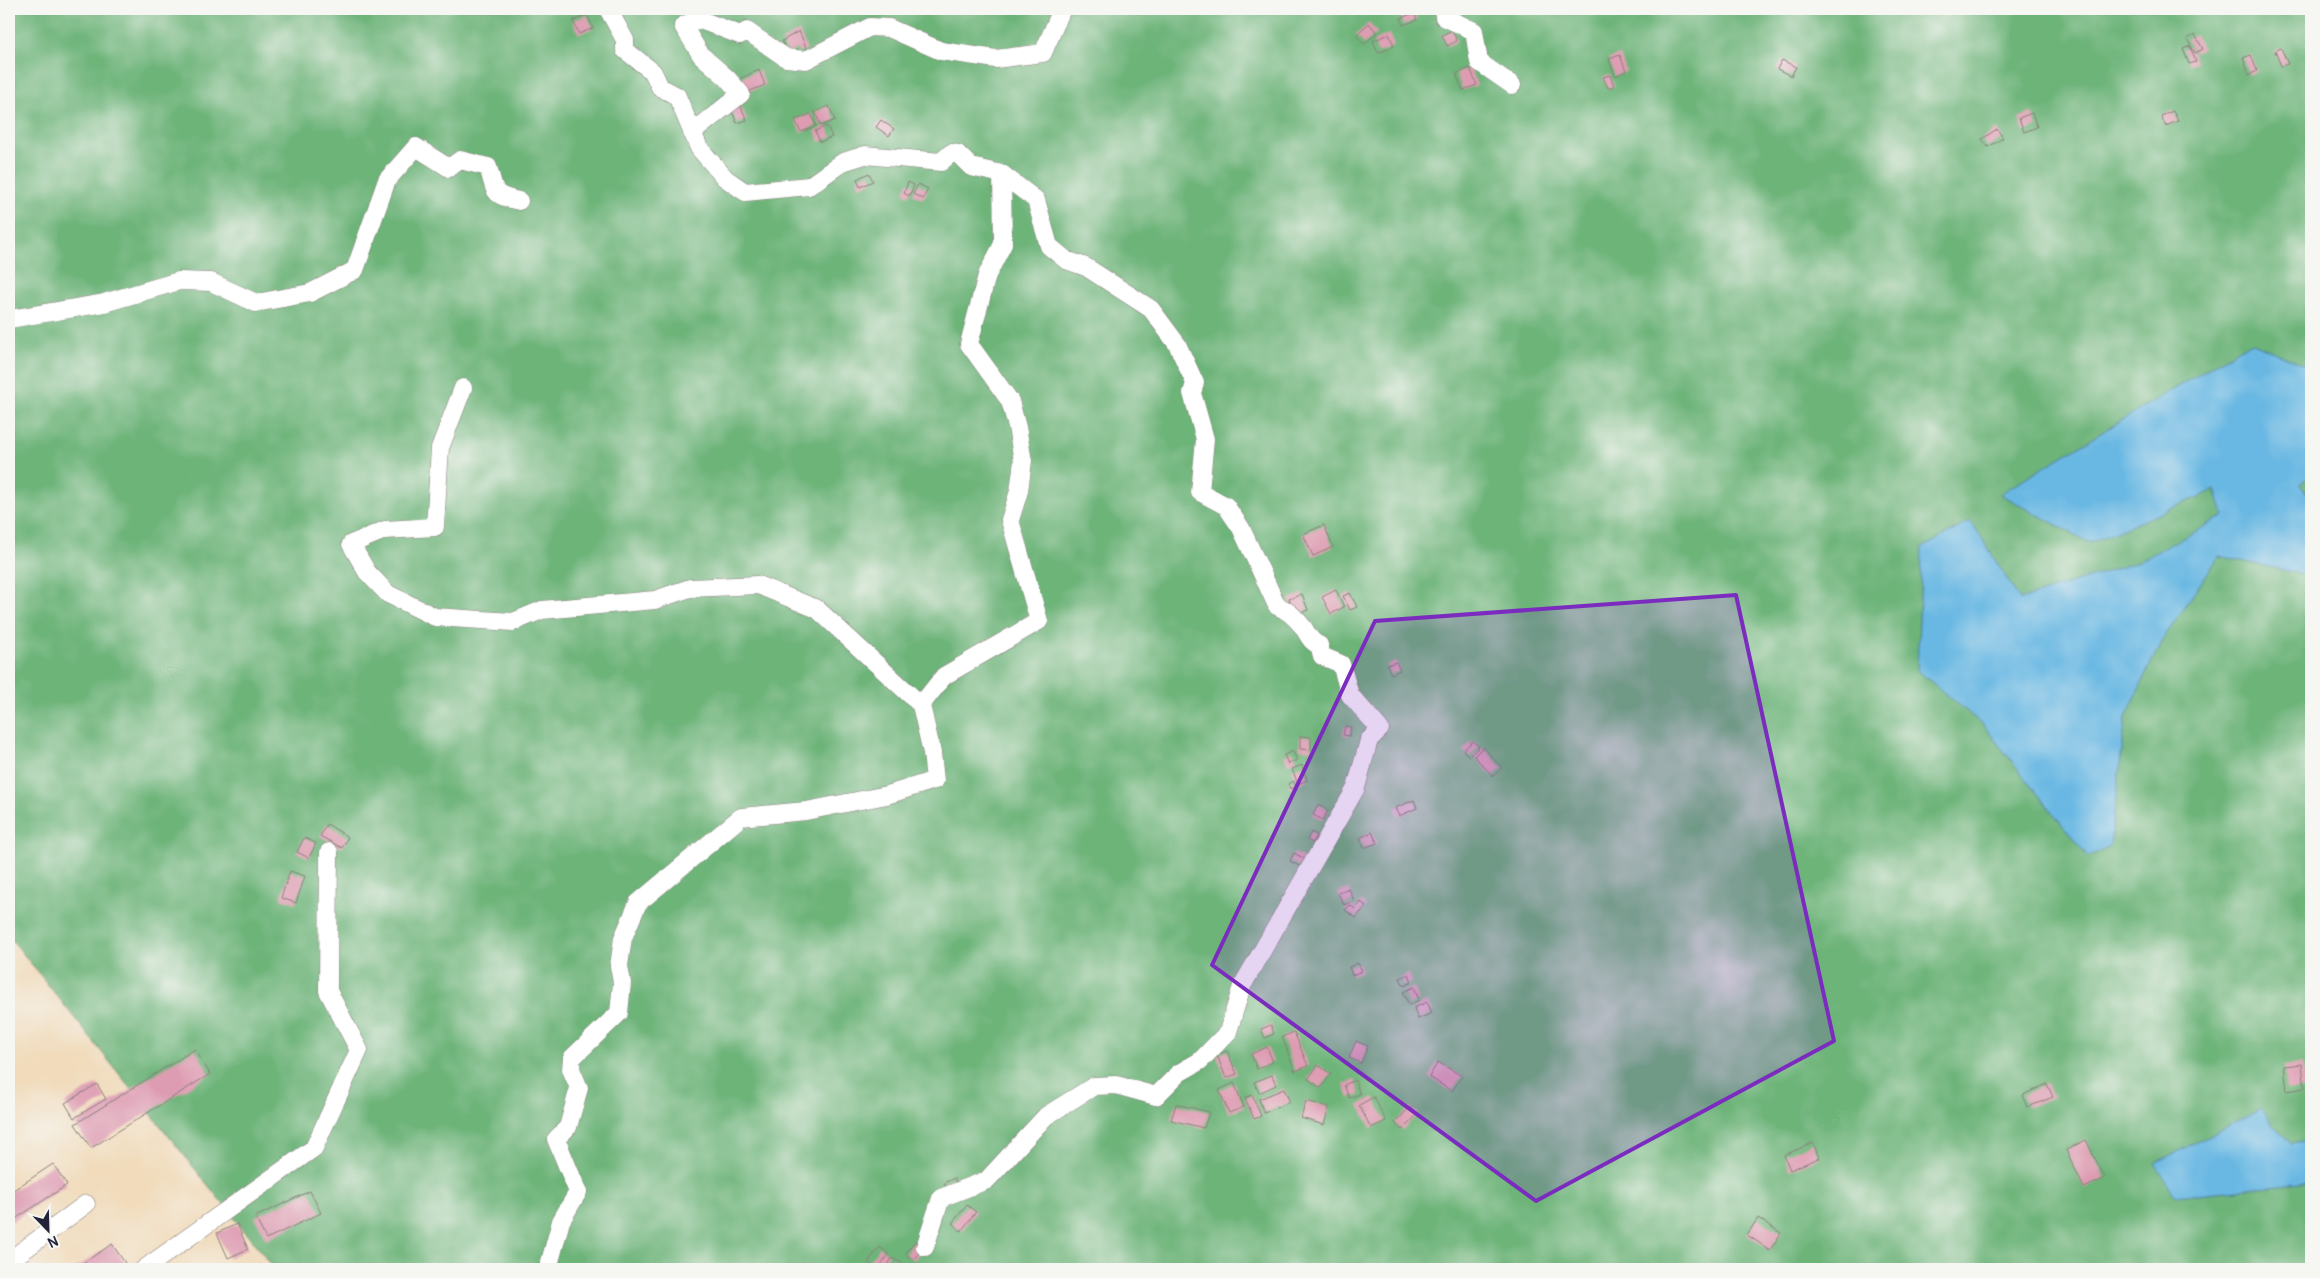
<svg xmlns="http://www.w3.org/2000/svg" width="2320" height="1278" viewBox="0 0 2320 1278" font-family="Pangolin,sans-serif">
	<style>
		.forest { fill: #6db479; stroke: #486b5a }
		.water { fill: #69b8e3; stroke: #466d8f }
		.building { fill: #de9cb2 }
		.lines { fill: none; stroke-linecap: round; stroke-linejoin: round }
		.street-casing { stroke: #8a7e7b; stroke-width: 19 }
		.street { stroke: #fff; stroke-width: 18 }
		.marked { fill: #7b2cbf; fill-opacity: 0.2; stroke: #7b2cbf; stroke-width: 4; stroke-linejoin: round }
	</style>
	<rect width="100%" height="100%" fill="#f6f6f2"/>
	<filter id="ink" filterUnits="userSpaceOnUse"><feTurbulence type="fractalNoise" baseFrequency=".02" numOctaves="2"/><feDisplacementMap in="SourceGraphic" scale="10" xChannelSelector="R" yChannelSelector="G"/><feConvolveMatrix kernelMatrix="1 2 1 2 8 2 1 2 1" color-interpolation-filters="sRGB"/></filter>
	<filter id="wash" filterUnits="userSpaceOnUse"><feTurbulence type="fractalNoise" baseFrequency=".0096" numOctaves="4" result="noise"/><feDisplacementMap in="SourceGraphic" scale="20" xChannelSelector="R" yChannelSelector="G"/><feGaussianBlur stdDeviation="1.12" result="paint"/><feColorMatrix in="noise" values="0 0 0 0 0 0 0 0 0 0 0 0 0 0 0 0 0 1.4 0 .05"/><feComposite in="paint" operator="in"/></filter>
	<g filter="url(#wash)">
		<rect width="100%" height="100%" fill="#f1dbbb"/>
		<path class="forest" d="M9,9H2311V1269H275L9,936Z"/>
		<path class="water" d="M2251,342L2311,368V474L2300,484L2311,501V576L2219,556L2161,642L2126,717L2110,846L2088,857L1983,725L1917,670L1922,548L1971,521L2020,600L2137,562L2224,516L2215,490L2090,543L2000,494Z
			M2261,1109L2291,1144L2311,1141V1183L2176,1196L2155,1163Z"/>
		<g id="blocks">
			<path class="building" d="M656,9H666L667,11L659,14Z
				M1414,13L1417,20L1403,25L1401,18Z
				M587,15L593,28L579,34L573,21Z
				M1369,23L1377,33L1364,44L1356,35Z
				M1452,30L1457,41L1447,46L1442,35Z
				M799,31L807,50L799,53L797,49L788,54L782,41Z
				M1389,34L1394,46L1378,53L1373,41Z
				M2195,35L2203,49L2195,53L2187,39Z
				M2190,46L2196,62L2189,64L2183,49Z
				M2281,48L2288,64L2281,66L2275,51Z
				M1620,55L1626,71L1615,76L1609,59Z
				M2251,55L2257,71L2249,75L2243,58Z
				M1782,60L1796,67L1791,76L1777,69Z
				M1470,68L1477,85L1463,90L1456,74Z
				M759,70L765,85L745,93L739,79Z
				M1610,75L1614,86L1608,88L1603,77Z
				M740,105L747,120L737,123L731,109Z
				M829,106L835,120L821,126L815,112Z
				M2173,111L2178,121L2166,126L2161,116Z
				M2032,113L2037,127L2024,132L2019,118Z
				M811,114L816,126L801,132L795,120Z
				M881,120L894,129L889,136L876,127Z
				M827,126L832,137L820,142L815,131Z
				M1997,129L2003,138L1988,147L1982,139Z
				M869,173L873,181L860,187L857,179Z
				M908,182L914,185L909,196L904,193Z
				M918,184L928,189L923,199L913,194Z
				M1324,525L1333,547L1313,556L1303,534Z
				M1336,590L1344,607L1331,614L1322,597Z
				M1350,593L1357,607L1350,610L1343,596Z
				M1302,594L1308,610L1295,615L1289,599Z
				M1396,662L1400,670L1391,674L1387,665Z
				M1345,726L1351,727L1349,736L1343,735Z
				M1300,736L1311,737V750L1300,749Z
				M1473,741L1479,747L1469,756L1463,750Z
				M1483,747L1502,768L1493,776L1474,756Z
				M1293,751L1297,760L1288,764L1284,755Z
				M1302,765L1307,780L1298,784L1292,769Z
				M1294,781L1296,787L1290,789L1288,784Z
				M1414,800L1417,808L1399,816L1395,808Z
				M1318,805L1328,810L1323,820L1313,815Z
				M327,824L348,837L342,848L320,836Z
				M1311,832L1317,835L1313,843L1307,840Z
				M1372,832L1377,843L1364,848L1360,838Z
				M304,838L316,843L309,858L297,852Z
				M1294,853L1305,859L1301,867L1290,861Z
				M290,871L305,876L296,903L281,898Z
				M1349,889L1354,901L1344,905L1338,893Z
				M1361,902L1366,906L1356,918L1345,910L1350,905L1355,909Z
				M1358,963L1362,971L1352,975L1349,967Z
				M1409,974L1412,982L1404,986L1400,978Z
				M1414,987L1419,1000L1409,1005L1403,992Z
				M1427,1002L1432,1013L1418,1019L1414,1008Z
				M1271,1025L1274,1034L1265,1038L1261,1029Z
				M1294,1032L1308,1066L1295,1071L1282,1037Z
				M1356,1041L1368,1046L1361,1063L1349,1058Z
				M1267,1047L1273,1062L1257,1069L1251,1054Z
				M195,1049L210,1074L91,1148L75,1124Z
				M1227,1051L1237,1074L1226,1078L1217,1055Z
				M1438,1062L1462,1076L1452,1091L1429,1077Z
				M2302,1064L2305,1088L2287,1091L2284,1066Z
				M1318,1065L1331,1074L1321,1088L1308,1079Z
				M1272,1075L1276,1085L1259,1093L1254,1082Z
				M1355,1080L1360,1094L1349,1098L1344,1085Z
				M1234,1083L1244,1107L1229,1113L1219,1090Z
				M97,1084L106,1099L74,1118L65,1103Z
				M2047,1084L2053,1097L2028,1107L2023,1095Z
				M1284,1089L1290,1102L1264,1113L1259,1099Z
				M1252,1095L1261,1116L1254,1119L1245,1098Z
				M1374,1097L1386,1121L1371,1128L1359,1105Z
				M1306,1101L1329,1107L1324,1125L1301,1118Z
				M1176,1104L1209,1112L1204,1128L1171,1120Z
				M1410,1107L1418,1114L1402,1130L1395,1123Z
				M2086,1140L2105,1178L2084,1188L2066,1150Z
				M1813,1143L1819,1158L1790,1170L1784,1155Z
				M53,1164L67,1185L9,1223V1193Z
				M954,1178L959,1188L949,1193L944,1183Z
				M310,1191L321,1213L266,1239L255,1217Z
				M967,1205L976,1212L961,1231L952,1223Z
				M1758,1218L1781,1233L1770,1250L1747,1235Z
				M237,1224L248,1249L228,1258L217,1233Z
				M915,1241L924,1247L914,1260L905,1254Z
				M112,1244L127,1266L121,1269H74Z
				M880,1247L889,1255L877,1269L868,1262Z
				M892,1258L911,1268V1269H886Z"/>
		</g>
	</g>
	<g filter="url(#ink)">
		<use href="#blocks" fill-opacity="0" stroke="#8a7e7b" stroke-width="1"/>
		<g class="lines">
			<defs>
				<path id="street" d="M1443,9L1444,17L1474,31L1479,62L1512,85
					M692,133L741,94L727,78L701,55L683,26L698,19L740,35L747,31L786,58L806,60L870,27L889,28L941,51L996,59L1043,53L1062,9
					M9,319L104,303L179,281L211,282L256,303L310,293L355,270L387,180L416,147L449,168L460,160L488,167C496,192 491,195 519,201
					M463,388L440,448L435,527L385,530L351,544L367,572L388,594L435,617L513,622L542,610L655,600L690,588L758,585L817,609L921,705
					M925,1247L941,1198L987,1180L1046,1116L1094,1086L1116,1085L1156,1096L1179,1073L1200,1061L1228,1032L1242,986L1356,788L1369,740L1380,729L1350,695L1341,664L1322,656L1319,645C1310,642 1308,634 1303,627C1295,617 1288,610 1277,606L1241,528L1226,506L1200,492L1205,439L1192,393L1195,383L1177,344L1151,309L1086,267L1066,260L1049,246L1036,200L1002,174
					M9,1261L86,1204
					M144,1269L314,1148L359,1050L328,991L329,852
					M548,1269L561,1221L578,1192L556,1139L568,1127L579,1088L571,1069L572,1058L619,1013L622,983L619,966L623,938L638,903L741,817L806,811L887,795L935,780L932,753L921,705L944,676L1039,621L1010,520L1019,491L1023,461L1017,427L1010,401L969,344L987,275L1003,244L1002,174L971,167L958,154L951,153L941,162L865,155L843,162L809,186L745,192L725,178L699,148L677,96L660,87L653,72L625,50V40L608,9"/>
			</defs>
			<use href="#street" class="street-casing"/>
			<use href="#street" class="street"/>
		</g>
	</g>
	<path class="marked" d="M1736,595L1834,1041L1536,1201L1212,965L1375,621Z"/>
	<rect width="2320" height="1278" fill="none" stroke="#f6f6f2" stroke-width="30"/>
	<g transform="translate(48 1230) rotate(157)" stroke="#f6f6f2" stroke-width="4" paint-order="stroke">
	<path d="M0-4L9 19L0 12L-9 19Z" fill="#22223b"/>
	<text y="-8" font-size="14" font-weight="bold" text-anchor="middle" fill="#22223b">N</text>
	</g>
</svg>
